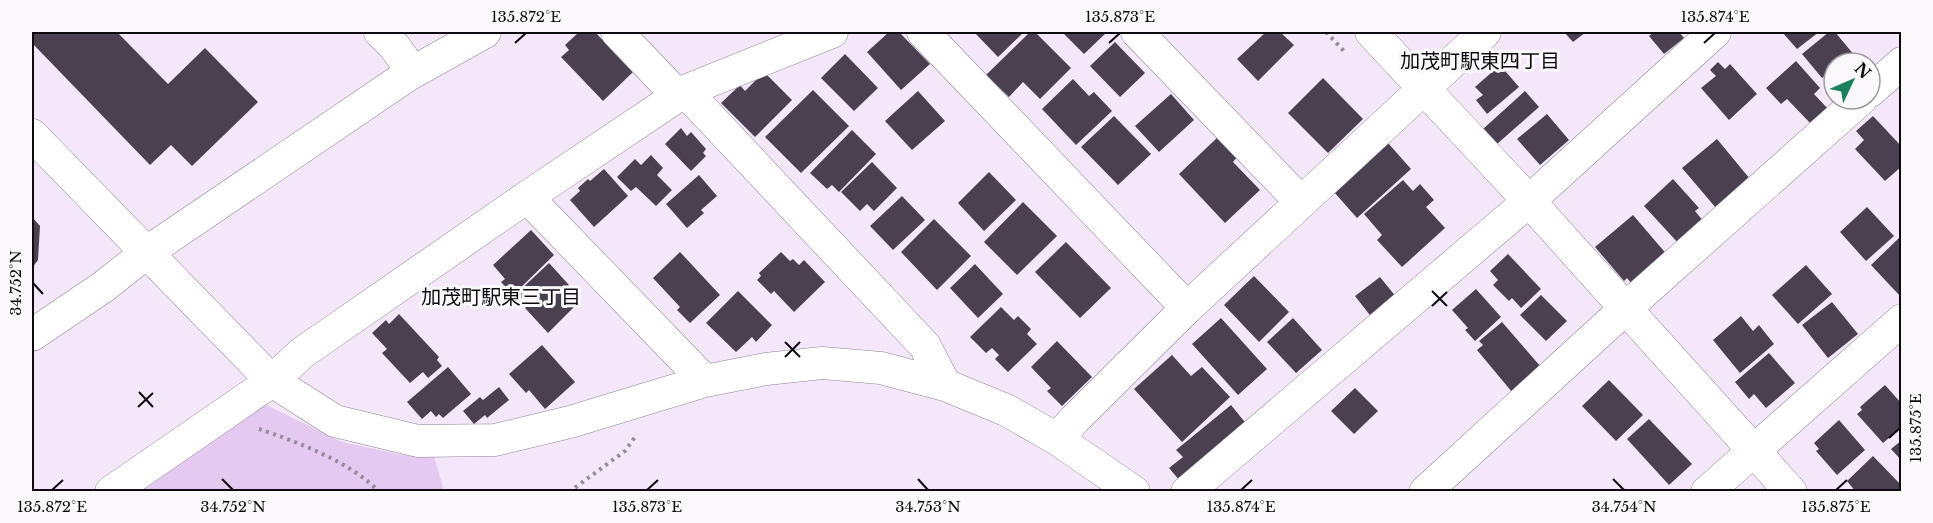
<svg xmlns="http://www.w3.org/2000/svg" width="1933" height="523" viewBox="0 0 1933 523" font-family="'Libre Baskerville','Noto Sans JP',serif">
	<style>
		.green { fill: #e4c9f0 }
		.building { fill: #4b4050 }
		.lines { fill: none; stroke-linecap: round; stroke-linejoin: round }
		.minor-casing { stroke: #908496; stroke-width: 33 }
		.path { stroke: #968c9a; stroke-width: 4; stroke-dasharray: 3 4.5; stroke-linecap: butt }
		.minor { stroke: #fff; stroke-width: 32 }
		.ticks { fill: none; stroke: #0e0a10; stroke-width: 2 }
		.labels { text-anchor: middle; stroke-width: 6; stroke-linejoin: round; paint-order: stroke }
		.neighbourhood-label { font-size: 20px; fill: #0e0a10; stroke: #fbf8fc }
		.neatline { fill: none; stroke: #0e0a10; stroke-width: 2 }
		.ticks-label { font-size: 15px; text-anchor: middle; fill: #0e0a10 }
	</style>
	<rect width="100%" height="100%" fill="#f4e7fa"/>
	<path class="green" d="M258,401L342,442L403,455L434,456L444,491L126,492Z"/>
	<path class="building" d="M32,32H117L168,84L205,48L258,102L192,166L171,145L150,165L32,43Z
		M579,32H595L633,72L603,101L561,57L569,50L565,45Z
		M889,32H899L930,64L901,90L867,52Z
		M974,32H1024L998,57Z
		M1030,32H1035L1071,68L1040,99L1023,82L1009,97L986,75Z
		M1062,32H1107L1084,54Z
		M1266,32H1280L1294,45L1258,81L1237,59Z
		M1564,32H1586L1573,42Z
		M1654,32H1679L1684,38L1664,54L1649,36Z
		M1782,32H1819L1797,49Z
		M1829,32H1835L1855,56L1847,63H1834V68L1822,78L1802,54Z
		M1115,42L1145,73L1120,97L1090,66Z
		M845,54L878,88L854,111L821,78Z
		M1796,61L1820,88L1814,94L1828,109L1811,124L1787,99L1781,104L1766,88Z
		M1718,62L1725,69L1730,64L1757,94L1729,120L1701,88L1716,76L1710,70Z
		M1500,65L1519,87L1487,114L1476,100L1483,95L1475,87Z
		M764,72L792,100L755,137L721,103L740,85L745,91Z
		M1323,78L1363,119L1328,153L1288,113Z
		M1073,79L1089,96L1094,92L1112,111L1076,145L1042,109Z
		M813,90L849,126L801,173L765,137Z
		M918,91L945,121L912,150L885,121Z
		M1525,91L1539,107L1497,144L1483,129Z
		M1171,94L1194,120L1159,152L1135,126Z
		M1547,114L1569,140L1540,165L1517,139Z
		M1114,116L1151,154L1118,185L1081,147Z
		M1873,116L1902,147V166L1885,181L1855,149L1864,140L1856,131Z
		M681,128L687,136L691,132L706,149L703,153L706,156L691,171L665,144Z
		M852,130L876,154L839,192L832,185L827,189L810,173Z
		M1219,136L1238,156L1233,162L1260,190L1225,223L1179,174Z
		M1717,139L1750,179L1716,208L1682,168Z
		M1388,143L1411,169L1357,218L1334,192Z
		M651,155L663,168L657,175L672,190L656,206L636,187L631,191L617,177L635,159L641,165Z
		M872,162L897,188L874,211L867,204L860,211L841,192Z
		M604,169L628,196L594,227L570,200L580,191L578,188L588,179L590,181Z
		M989,172L1016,200L984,231L958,203Z
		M699,175L717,196L701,210L704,213L687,228L666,204Z
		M1673,179L1699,208L1695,211L1704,222L1680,245L1644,206Z
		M1403,180L1413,191L1420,184L1434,200L1426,207L1445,228L1402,267L1377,240L1382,235L1364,214Z
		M902,196L925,220L893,250L870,226Z
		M1023,202L1057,236L1017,275L984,242Z
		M1867,207L1894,236L1866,261L1840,232Z
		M1633,215L1669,257L1632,284L1627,278L1624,281L1595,247Z
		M32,217L40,226L38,260L32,268Z
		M934,219L971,256L937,290L901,252Z
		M531,230L554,255L513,295L501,282L505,279L493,265Z
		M1899,238L1902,240V294L1900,296L1871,265Z
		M1066,242L1111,288L1080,318L1035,272Z
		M680,252L720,295L690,323L677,310L680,307L653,278Z
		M781,252L790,261L793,259L799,265L804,260L825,282L794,312L774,291L771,294L757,280L761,276L759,273Z
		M1508,254L1541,289L1521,308L1512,298L1509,301L1493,285L1498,280L1490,271Z
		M549,263L569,285L566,287L580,301L548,333L525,308L528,305L517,293Z
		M975,264L1003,294L978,318L950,288Z
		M1806,265L1832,294L1798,324L1772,295Z
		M1254,276L1289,312L1259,342L1224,305Z
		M1380,277L1401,303L1376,323L1355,296Z
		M1476,289L1501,317L1475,341L1465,330L1468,328L1452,310Z
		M738,291L772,325L756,342L752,337L736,352L706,323Z
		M1541,295L1567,321L1546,341L1520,315Z
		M1832,302L1858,334L1828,358L1802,325Z
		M1001,307L1014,320L1018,316L1031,329L1027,334L1037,344L1008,372L995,359L999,355L992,348L986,353L970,337Z
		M399,314L439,357L437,360L442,366L428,378L423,372L410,383L382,353L387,349L372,333L386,320L389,324Z
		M1741,316L1753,331L1759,325L1774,344L1740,373L1713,340Z
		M1221,318L1267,369L1238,395L1192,344Z
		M1293,318L1322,350L1296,373L1267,342Z
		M1502,322L1541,367L1512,392L1477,350L1483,345L1479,341Z
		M1057,341L1092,377L1062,406L1047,391L1051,388L1031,367Z
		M542,345L575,382L545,409L529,390L526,393L509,374Z
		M1769,353L1795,383L1766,408L1754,394L1749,399L1735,382Z
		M1172,355L1191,376L1202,367L1230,397L1182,442L1134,389Z
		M448,367L471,394L443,418L439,414L436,417L431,411L422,419L407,402Z
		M1609,380L1643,415L1616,441L1582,406Z
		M1885,385L1902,404V427L1883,443L1857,414L1862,410L1860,407Z
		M499,387L509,400L487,418L485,415L474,424L463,411L480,397L483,400Z
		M1355,388L1378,411L1354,434L1331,411Z
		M1231,405L1248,426L1180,481L1169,468L1183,457L1176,450Z
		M1649,419L1692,464L1669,485L1627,439Z
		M1839,420L1865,450L1837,475L1816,451L1819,449L1814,443Z
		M1902,440V461L1891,449Z
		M1873,456L1902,486V492H1856L1847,481Z"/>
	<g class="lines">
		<defs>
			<path id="minor" d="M380,32L394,46L413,72
				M617,32L678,96
				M923,32L1187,308
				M1137,32L1301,202
				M1371,32L1529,201L1791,492
				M685,91L925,346L945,385
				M1870,91L1902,63
				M32,135L272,381L335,421L418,441L495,440L570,422L705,381L766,369L822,363L881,368L945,385L1006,410L1057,439L1134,492
				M527,197L705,381
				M32,335L103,287L146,253L408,75L485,32
				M1057,439L1075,419L1187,308L1485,32
				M111,492L272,381L302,353L527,197L685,91L832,32
				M1187,492L1529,201L1715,32
				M1425,492L1626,308L1861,99
				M1707,492L1902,320"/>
		</defs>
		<use href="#minor" class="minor-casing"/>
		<path class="path" d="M1326,32L1344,51
			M259,429C295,441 353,463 379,492
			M569,492L625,451L637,434"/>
		<use href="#minor" class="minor"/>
	</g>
	<path class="ticks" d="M515,43L526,33M1109,43L1120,33M1704,43L1715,33M33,283L43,294M1432,291L1447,306M1432,306L1447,292M785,342L800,357M785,357L800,342M139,392L153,407M138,407L153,393M1889,438L1900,428M222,479L233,490M918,479L928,490M1613,479L1624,490M52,490L63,480M647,490L658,480M1241,490L1252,480M1836,490L1847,480"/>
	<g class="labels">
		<g class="neighbourhood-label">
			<text x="1480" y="68">加茂町駅東四丁目</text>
			<text x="501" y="304">加茂町駅東三丁目</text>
		</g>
	</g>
	<rect width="1933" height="523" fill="none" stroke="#fbf8fc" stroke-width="66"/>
	<g transform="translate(1852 81) rotate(46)"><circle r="28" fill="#fbf8fc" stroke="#9c999e" stroke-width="1.5"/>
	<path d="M0-4.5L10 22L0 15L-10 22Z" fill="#1b815b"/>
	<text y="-9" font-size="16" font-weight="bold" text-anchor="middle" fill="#0e0a10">N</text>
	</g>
	<rect x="33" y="33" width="1867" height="457" class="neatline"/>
	<g class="ticks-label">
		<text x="526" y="22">135.872°E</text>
		<text x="1120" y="22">135.873°E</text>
		<text x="1715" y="22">135.874°E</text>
		<text transform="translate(16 283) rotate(-90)" y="5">34.752°N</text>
		<text transform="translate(1916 428) rotate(-90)" y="5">135.875°E</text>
		<text x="52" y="512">135.872°E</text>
		<text x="233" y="512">34.752°N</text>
		<text x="647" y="512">135.873°E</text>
		<text x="928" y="512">34.753°N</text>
		<text x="1241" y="512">135.874°E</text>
		<text x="1624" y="512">34.754°N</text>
		<text x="1836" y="512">135.875°E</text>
	</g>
</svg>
